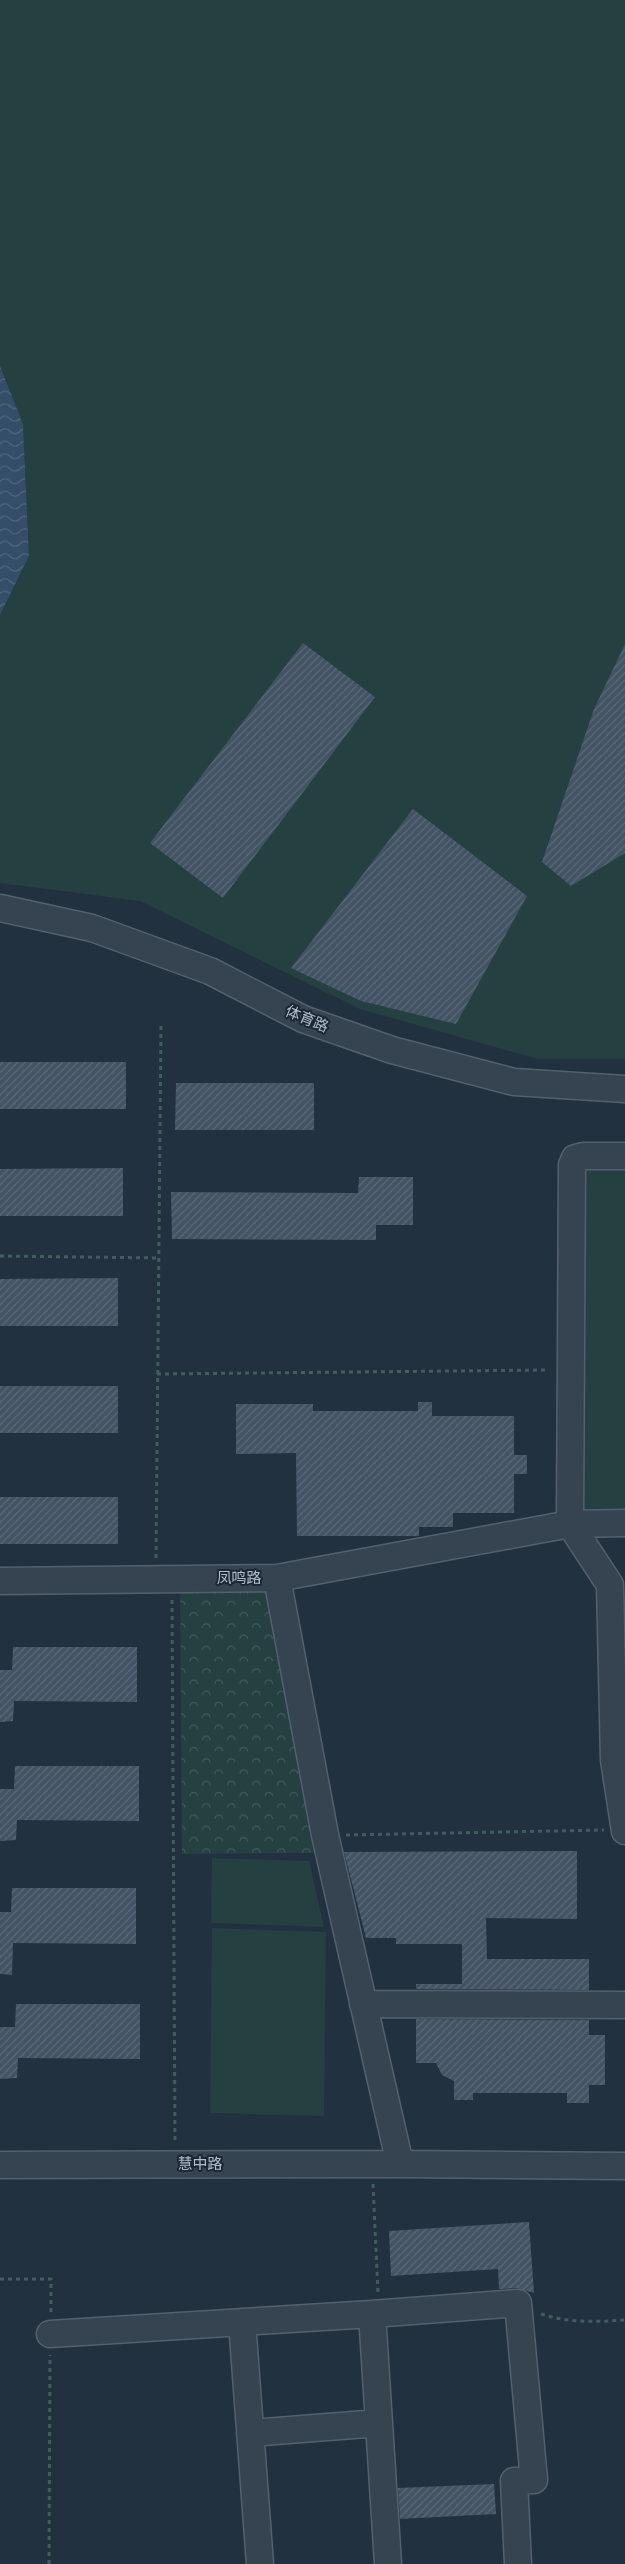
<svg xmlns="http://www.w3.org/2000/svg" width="625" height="2564" viewBox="0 0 625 2564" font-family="Karla,'Noto Sans SC',sans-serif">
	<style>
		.park { fill: url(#park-crowns) }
		.pitch { fill: #244041 }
		.water { fill: url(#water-waves) }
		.building { fill: url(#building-hatch) }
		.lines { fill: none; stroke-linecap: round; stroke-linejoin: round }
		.minor-casing { stroke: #54606e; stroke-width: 29 }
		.path { stroke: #425d5e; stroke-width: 3; stroke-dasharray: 4 4; stroke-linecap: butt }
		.minor { stroke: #364350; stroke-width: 26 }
		.labels { text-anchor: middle; stroke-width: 4; stroke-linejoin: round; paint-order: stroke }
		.street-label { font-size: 15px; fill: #b2bdcb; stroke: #1b2834 }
	</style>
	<defs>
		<pattern id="park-crowns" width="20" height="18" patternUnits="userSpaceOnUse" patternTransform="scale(1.25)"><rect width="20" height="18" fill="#244041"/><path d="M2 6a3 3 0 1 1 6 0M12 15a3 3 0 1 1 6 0" fill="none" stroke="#415a5b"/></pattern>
		<pattern id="water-waves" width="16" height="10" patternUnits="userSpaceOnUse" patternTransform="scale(1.25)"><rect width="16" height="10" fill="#344e69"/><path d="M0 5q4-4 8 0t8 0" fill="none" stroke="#4f667d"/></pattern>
		<pattern id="building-hatch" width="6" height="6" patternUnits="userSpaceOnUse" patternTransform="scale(1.25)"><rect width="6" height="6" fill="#425364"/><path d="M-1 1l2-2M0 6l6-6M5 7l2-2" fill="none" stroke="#5b6a79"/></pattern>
	</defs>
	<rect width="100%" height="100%" fill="#223140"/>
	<path class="park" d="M268,1589L315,1853L182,1854L180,1590Z"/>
	<path class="pitch" d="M0,0H625V1059H538L360,1009L140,901L0,883V615L29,556L23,424L0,366Z
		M625,1161V1514H585L577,1502L582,1166Z
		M212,1858L309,1861L324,1927L211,1923Z
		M212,1928L326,1932L324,2116L210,2113Z"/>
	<path class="water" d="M0,366L23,424L29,556L0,615Z"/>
	<path class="building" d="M303,643L375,697L223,898L150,843Z
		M625,644V853L571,886L542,862L594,709Z
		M413,809L527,896L456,1024L361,1001L291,968Z
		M0,1062H126V1109H0Z
		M176,1083H314V1130H175Z
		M123,1168V1216H0V1169Z
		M359,1177H413V1225H376V1240L172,1239L171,1192L358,1193Z
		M118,1278V1326H0V1279Z
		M0,1386H118V1433H0Z
		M418,1402H432V1416H514V1455H527V1474H514V1513H453V1527H419V1536H297L296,1453L236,1454V1404H313V1411H418Z
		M0,1497H118V1544H0Z
		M13,1647H137V1702L14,1701L13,1721L0,1722V1670H12Z
		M15,1766H139V1821L17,1820L16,1840L0,1841V1789H14Z
		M577,1851V1919L486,1918L487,1959H589V1990L416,1989V1984H462V1944H396V1938H366L344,1852Z
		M12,1888H136V1944L13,1943L12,1975L0,1974V1912H11Z
		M16,2004H140V2059L18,2058L17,2078L0,2079V2027H15Z
		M416,2019L589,2020V2035H605V2085H589V2103H567V2093H473V2100H454V2081L442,2075L436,2063H416Z
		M529,2222L534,2293L517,2288L499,2289L498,2269L391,2276L389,2231Z
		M494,2484L496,2514L400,2519L398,2488Z"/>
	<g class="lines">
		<defs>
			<path id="minor" d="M0,908L92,928L210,971L303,1019L392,1050L514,1082L625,1089
				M625,1156H583L575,1158L572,1165L570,1524L610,1585L614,1760L625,1831
				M277,1578L570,1524L625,1523
				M0,1581L277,1578L325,1835L400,2164
				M363,2004L625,2005
				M0,2165L400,2164L625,2166
				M372,2314L518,2303L534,2480L514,2481L518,2564
				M242,2322L260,2564
				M50,2334L372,2314L388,2564
				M250,2433L379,2423"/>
		</defs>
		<use href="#minor" class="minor-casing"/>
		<path class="path" d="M0,1256L158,1258
			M157,1374L549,1370
			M156,1558L161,1024
			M172,1600L175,2143
			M346,1835L604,1830
			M373,2184L378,2293
			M0,2279H51V2313
			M541,2314C569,2323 596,2322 625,2320
			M49,2564L50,2355"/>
		<use href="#minor" class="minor"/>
	</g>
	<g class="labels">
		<g class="street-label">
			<text transform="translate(307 1019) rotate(23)" y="5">体育路</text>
			<text x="239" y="1583">凤鸣路</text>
			<text x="200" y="2169">慧中路</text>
		</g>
	</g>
</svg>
